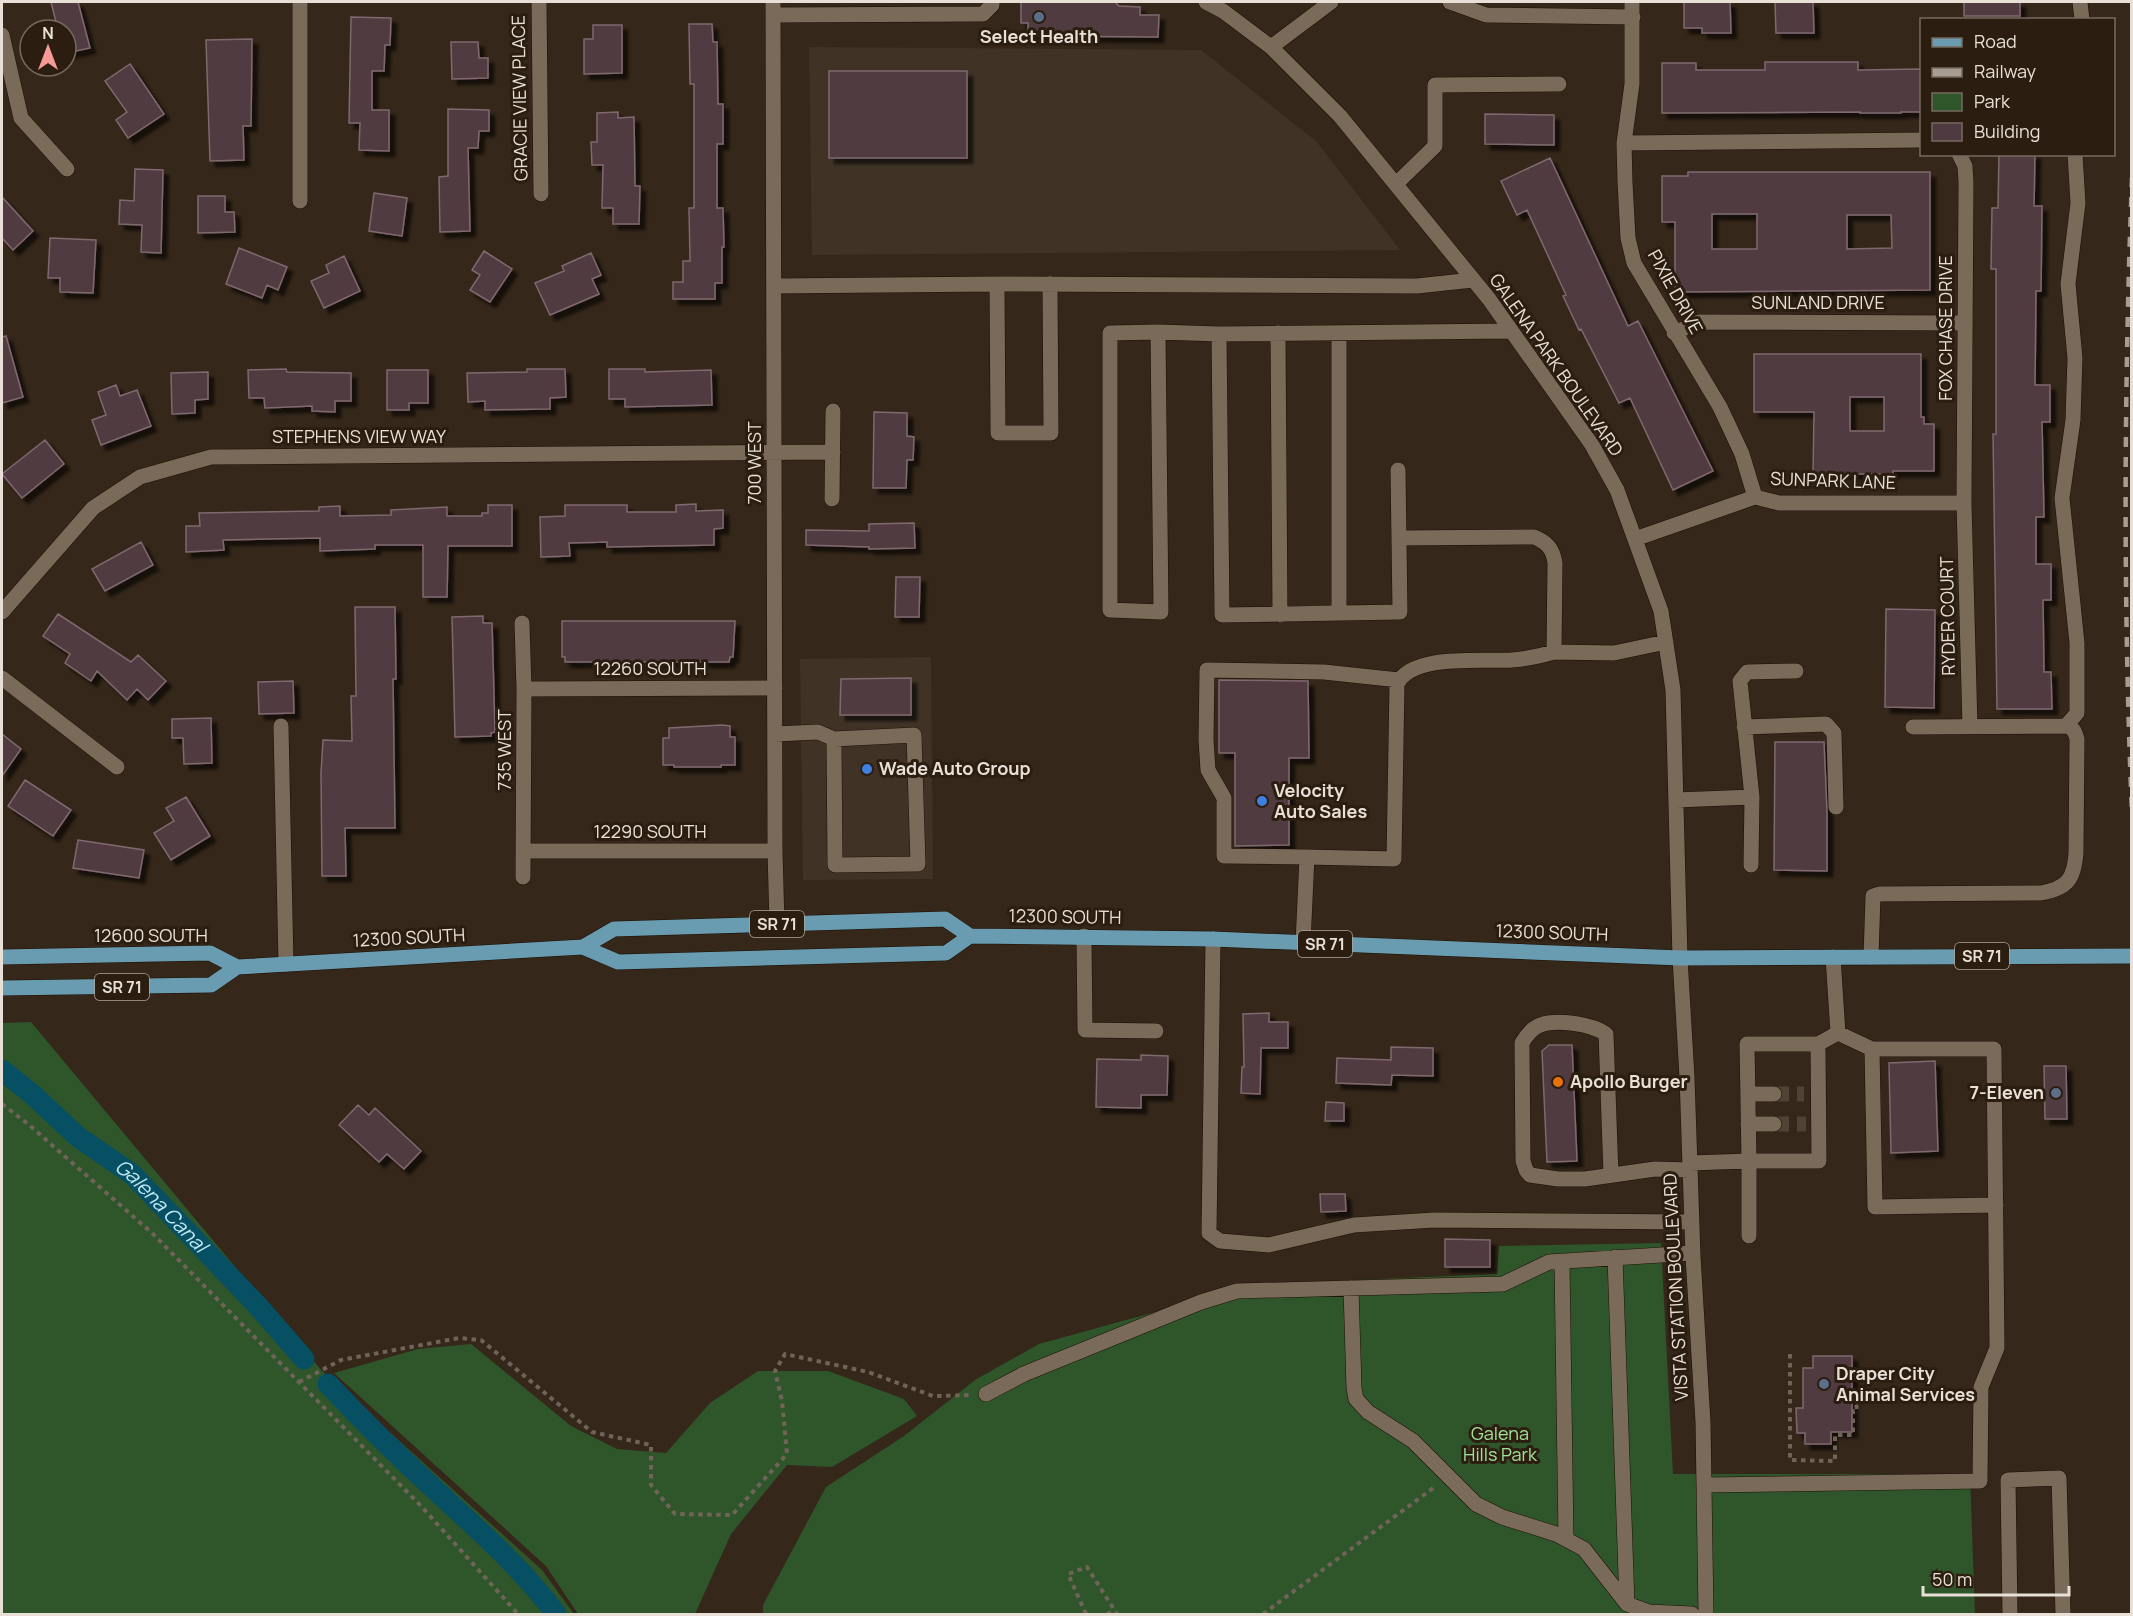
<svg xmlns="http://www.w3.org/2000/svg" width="2133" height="1616" viewBox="0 0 2133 1616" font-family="Manrope,sans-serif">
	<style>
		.commercial { fill: #403326 }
		.green { fill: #2f562b }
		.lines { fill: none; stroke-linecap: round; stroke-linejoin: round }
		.canal { stroke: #074f62; stroke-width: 21 }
		.building { fill: #4f3a41; stroke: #80686f; stroke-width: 1.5; fill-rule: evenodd; filter: url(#shadow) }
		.minor-tunnel { stroke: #504335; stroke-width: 15; stroke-dasharray: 15 8; stroke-linecap: butt }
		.minor-casing { stroke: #1c1004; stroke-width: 16 }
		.major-casing { stroke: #1c1004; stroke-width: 16 }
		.path { stroke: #706458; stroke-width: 4; stroke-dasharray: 4.5 4.5; stroke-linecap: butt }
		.minor { stroke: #7a6a5a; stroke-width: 15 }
		.major { stroke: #6a9cb1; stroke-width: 15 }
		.rail { stroke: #a89d92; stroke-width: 4.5; stroke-dasharray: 10 10; stroke-linecap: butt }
		.service-dot { fill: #5c6f8a; stroke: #2b1e10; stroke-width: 2 }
		.shop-dot { fill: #3f7fe0; stroke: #2b1e10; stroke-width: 2 }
		.food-dot { fill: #e8710a; stroke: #2b1e10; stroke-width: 2 }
		.labels { text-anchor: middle; stroke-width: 6; stroke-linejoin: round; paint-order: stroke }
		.shield { fill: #2b1e10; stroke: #afa59b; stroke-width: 1.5 }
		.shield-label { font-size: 16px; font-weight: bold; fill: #e8dfd6 }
		.poi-label { font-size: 18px; font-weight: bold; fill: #e8dfd6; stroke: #2b1e10; text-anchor: start }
		.street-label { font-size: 18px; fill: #e8dfd6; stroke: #2b1e10 }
		.park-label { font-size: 18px; fill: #a0e199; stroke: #2b1e10 }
		.water-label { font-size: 20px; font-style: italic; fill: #bee7f6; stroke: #2b1e10 }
	</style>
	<defs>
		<filter id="shadow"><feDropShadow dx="5.5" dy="5.5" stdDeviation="1.5" flood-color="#0009"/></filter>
	</defs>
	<rect width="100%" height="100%" fill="#352719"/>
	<path class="commercial" d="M809,47L1201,50L1317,142L1400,250L812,255Z
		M931,657L933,879L803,880L800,659Z"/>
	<path class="green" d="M31,1022L322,1371L542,1570L574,1614H2V1023Z
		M1661,1243L1673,1474H1970L1975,1614H763V1605L826,1487L904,1436L975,1380L1039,1344L1177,1306L1238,1285L1497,1274L1499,1246Z
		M471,1344L571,1426L617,1449L666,1453L710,1403L758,1371H828L904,1399L917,1416L832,1467L787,1465L731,1534L695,1614H578L546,1566L334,1373L418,1349Z"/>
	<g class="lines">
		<g class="canal">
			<path id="s1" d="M2,1070L33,1095L78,1137L132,1174L257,1305L304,1359"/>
			<path d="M328,1384C361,1419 396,1454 432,1487C475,1527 521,1567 556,1614"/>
		</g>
	</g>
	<path class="building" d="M51,2H78L90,48L66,53V30H58Z
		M1021,2H1115L1119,6L1140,7V15H1159L1158,37L1028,36V23H1021Z
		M1684,2H1730L1731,33H1702V28H1684Z
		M1775,2H1813L1814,33H1776Z
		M1964,2H2020V16H1964Z
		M351,17L391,18L390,45H385L384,71H372V110H389V151L359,150L360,123H349Z
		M689,24H712L713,42H717L718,104H723V144H717V208H723L724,247H722V283H715V299H673V282H683V261H690L689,208H694V84H690Z
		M593,25H622V73L584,74V39H593Z
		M252,39L251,126H243L244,160L210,161L206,40Z
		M451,42H478L479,58H488V78L452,79Z
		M1765,62H1858V70L1922,69V112H1901V113H1860V112L1662,113V63H1696V70H1765Z
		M130,64L164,114L128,138L116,120L127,112L105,81Z
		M829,71H967V158H829Z
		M448,109L489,110V131H479L478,148H468L470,231L440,232L439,177L448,176Z
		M618,112V118L634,117L635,186H640L639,224H613V208H602L603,165H592L591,142H597V113Z
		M1485,114L1554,115V145L1485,144Z
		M1999,154H2035L2034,206H2042L2041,291H2036L2035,385H2050V422H2042L2044,517H2036V564H2051V600H2043L2044,672H2051L2052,709H1997L1993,434H1996V269H1991L1992,208H1998Z
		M1550,158L1628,326L1638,321L1713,471L1673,490L1630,398L1619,403L1581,329L1579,330L1563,296L1566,295L1527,210L1517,215L1501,181Z
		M135,169L163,170L161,253L141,252L142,225L119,224L120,200L134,201Z
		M1688,172H1930V290L1675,292V222H1662V176H1688ZM1712,214H1757V249H1712ZM1847,215H1891L1892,248L1847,249Z
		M374,193L407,198L402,236L369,231Z
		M198,196H225V212H234L235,232L198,233Z
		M2,197L33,231L13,250L2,238Z
		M50,238L96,240L93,293L60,292V278H48Z
		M239,248L287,267L278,290L267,285L262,298L226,284Z
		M484,251L512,269L490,302L470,290L480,275L472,270Z
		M591,253L601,275L592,279L599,294L550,315L535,283L564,271L562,266Z
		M344,256L360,291L324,308L311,281L329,273L326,265Z
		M6,336L23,397L2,403V337Z
		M1754,354H1921V417H1924V424H1934V471H1893V474H1813L1814,412H1754ZM1850,397H1884V431H1850Z
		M286,369L287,372L351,373V401H335V412L312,411V406L265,408L264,398H249L248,370Z
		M527,369H565L566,397L550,398V409L485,410V401L468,402L467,373L527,372Z
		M609,369H645V372L711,370L712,405L625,407V399H609Z
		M387,370H428V403H409V410H387Z
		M208,372V399L195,400V413L172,414L171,373Z
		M116,385L120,396L137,390L151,426L101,445L92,420L106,415L98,392Z
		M874,412L907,413V436L914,437L913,460H907L906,488H873Z
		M45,440L64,464L22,498L2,474Z
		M696,504V511L723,510V528L714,529V545L607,547V542L569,543L570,556L541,557L540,517L565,516V505H627V512H676V505Z
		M488,505H512V546H448L447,597H423V545H375V549L320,551V538L223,540L224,550L186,552V526H200L199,513L319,511V507L340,506V516L391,515V510L447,507V516H482V513H488Z
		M914,523L915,548L869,549V547L806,545V530L869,531V524Z
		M141,542L153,565L105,591L92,569Z
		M896,577H920L919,617H895Z
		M355,607H395L396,679H393L395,828H345L346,876H322L321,773L323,740L352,741L351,696H356Z
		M1886,609L1935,610L1934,708L1885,707Z
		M58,614L131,662L138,655L166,681L148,700L137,689L127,700L97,671L91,681L65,663L70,654L43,636Z
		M483,616V623H492L495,732L491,733V736L455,737L452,617Z
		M562,621H735L733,657H730L729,662H565V657H562Z
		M911,678V715H840L841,679Z
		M1219,680L1308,681L1309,758H1289V845L1235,846V753H1219Z
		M293,681L294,713L259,714L258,682Z
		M211,718L212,763L184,764L183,738H172V719Z
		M722,725L730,726V737H735V765H721V767H674V765H663V738H669V728Z
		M2,734L21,749L2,776Z
		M1775,742H1824L1827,812V871L1774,870Z
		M25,780L71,810L53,836L8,806Z
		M186,797L210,836L171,860L154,833L174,821L166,808Z
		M78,840L144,850L139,878L73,868Z
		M1269,1013V1022H1288V1048H1261L1260,1094L1241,1093L1242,1067H1244L1243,1014Z
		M1549,1045H1572L1577,1161L1547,1162L1542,1051Z
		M1391,1047L1433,1048V1076L1392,1075L1391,1085L1336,1083L1337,1058L1391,1060Z
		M1141,1055L1168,1056L1167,1095H1141V1108L1096,1107L1097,1059L1141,1060Z
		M1935,1061L1938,1151L1891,1153L1889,1063Z
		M2044,1066H2066L2067,1119H2045Z
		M1326,1102L1344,1103V1121H1325Z
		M358,1105L369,1115L375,1108L421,1151L404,1169L387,1154L379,1162L339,1125Z
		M1320,1194H1345L1346,1211L1321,1212Z
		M1445,1239L1490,1240V1267H1445Z
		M1813,1356H1852V1432H1831V1444H1805V1433H1797L1796,1408H1803V1368H1813Z"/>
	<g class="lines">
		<path class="minor-tunnel" d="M1774,1094H1804
			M1774,1124H1806"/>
		<defs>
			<path id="minor" d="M539,2L541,194
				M773,2L775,851L777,924
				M1206,2L1223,11L1271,47L1340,116L1489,299L1592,445L1617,490L1661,611L1673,690L1680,958L1687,1077L1693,1256L1703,1422L1706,1614
				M1450,2L1486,15L1633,17
				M1632,2V84L1624,143L1625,182L1628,238L1634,263L1720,407L1742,454L1755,497
				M2080,2L2082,20
				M773,15L983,14L992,5V2
				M2,35L21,118L67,169
				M1271,47L1331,2
				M1624,143L1922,140
				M1959,154L1965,166L1966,183L1964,503L1970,727
				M1396,184L1435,146V85L1559,84
				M300,201V2
				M997,284L998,433H1051L1050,284
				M774,286L997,284L1417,286L1473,280
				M1158,332L1161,612L1110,610V333L1158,332L1219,334L1511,331
				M1278,333L1280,615
				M1339,333V613
				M1674,333L1699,322L1965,323
				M1219,334L1222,615L1400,612L1398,470
				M832,499L833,411
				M1399,538L1534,537C1547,542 1553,549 1555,563L1554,652L1614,653L1666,642
				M1635,539L1755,497L1779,503H1964
				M2,612L93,508L140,477L211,457L833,452
				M522,623L524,689L523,877
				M2,678L117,767
				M524,689L775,688
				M281,726L286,964
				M2066,726L2077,713V643L2062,498L2073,420L2075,358L2068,284L2078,203L2075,154
				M1744,727L1826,724L1834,733L1836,807
				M775,734L818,732L834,739L835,865L918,864L914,735L834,739
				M1676,800L1752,797
				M524,851H775
				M1307,857L1224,856V798L1208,770L1206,740L1207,670L1324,672L1399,680
				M1751,865L1752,797L1740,681L1747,672L1796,671
				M1084,936L1085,1030L1156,1031
				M1213,939L1209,1233L1220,1241L1269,1245L1354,1225L1434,1220L1692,1222
				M1303,943L1307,857L1394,859L1397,684C1413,653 1481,662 1512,660C1526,659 1540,656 1554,652
				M1833,957L1838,1033
				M1871,957L1873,896L1879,894L2041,893C2068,888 2074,879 2076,853L2077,739C2075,732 2074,728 2066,726L1913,727
				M1818,1044L1819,1161H1749L1747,1044H1818L1838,1033
				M1872,1049L1875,1207L1996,1205
				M1748,1094H1774
				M1748,1124H1774
				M1690,1163L1749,1161V1236
				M1611,1175L1606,1034C1592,1024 1554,1018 1538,1026C1530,1030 1526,1036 1522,1043L1523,1161L1526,1170L1530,1175L1558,1179H1585L1655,1169L1690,1170
				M1615,1257L1627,1604
				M1562,1262L1566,1539
				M1351,1288L1354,1388L1356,1399L1368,1412L1413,1441L1476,1504L1502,1517L1556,1534L1584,1549L1627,1604L1649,1612L1692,1614
				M986,1394L1024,1374L1201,1302L1237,1291L1503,1284L1549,1262L1693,1253
				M1704,1485L1980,1481L1981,1387L1997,1348L1994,1049H1872L1838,1033
				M2010,1614L2008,1480L2059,1478L2063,1614"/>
			<path id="major" d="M583,947L618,962L946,953L970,936
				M2,957L210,953L237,967
				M237,967L583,947L614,929L945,919L970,936L1213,939L1680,958L2132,956
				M2,988L211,985L237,967"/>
		</defs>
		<use href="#minor" class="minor-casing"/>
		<use href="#major" class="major-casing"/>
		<path class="path" d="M2,1104L28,1124L152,1233L421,1506L518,1614
			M1790,1354V1460L1835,1461V1435H1853V1411H1857L1856,1402
			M299,1382L341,1360L459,1338L481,1340L592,1432L651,1445V1485L675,1514L732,1515L787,1454L782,1401L775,1371L785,1354L868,1372L933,1396L971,1395
			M1086,1614L1068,1574L1087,1567L1117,1614
			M1107,1614L1115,1611
			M1263,1614L1436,1486"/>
		<use href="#minor" class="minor"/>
		<use href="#major" class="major"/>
		<path class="rail" d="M2132,177C2124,389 2123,602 2132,814"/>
	</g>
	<g class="service-dot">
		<circle cx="1039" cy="17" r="6"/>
		<circle cx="2056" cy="1093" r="6"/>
		<circle cx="1824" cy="1384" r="6"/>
	</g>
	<g class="shop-dot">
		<circle cx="867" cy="769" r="6"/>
		<circle cx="1262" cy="801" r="6"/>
	</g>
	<circle class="food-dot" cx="1558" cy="1082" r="6"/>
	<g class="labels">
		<g class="shield">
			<rect x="750" y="911" width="54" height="26" rx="4.5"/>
			<rect x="1298" y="931" width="54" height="26" rx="4.5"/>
			<rect x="1955" y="943" width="54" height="26" rx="4.5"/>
			<rect x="95" y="974" width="54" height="26" rx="4.5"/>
		</g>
		<g class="shield-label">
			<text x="777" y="930">SR 71</text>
			<text x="1325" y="950">SR 71</text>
			<text x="1982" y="962">SR 71</text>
			<text x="122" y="993">SR 71</text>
		</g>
		<g class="poi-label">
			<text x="1039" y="43" text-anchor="middle">Select Health</text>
			<text x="879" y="775">Wade Auto Group</text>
			<text x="1274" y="797">Velocity<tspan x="1274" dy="21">Auto Sales</tspan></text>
			<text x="1570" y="1088">Apollo Burger</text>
			<text x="2044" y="1099" text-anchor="end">7-Eleven</text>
			<text x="1836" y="1380">Draper City<tspan x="1836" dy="21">Animal Services</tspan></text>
		</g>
		<g class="street-label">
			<text transform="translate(520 98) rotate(-91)" y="6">GRACIE VIEW PLACE</text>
			<text transform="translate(1675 292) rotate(61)" y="6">PIXIE DRIVE</text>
			<text x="1818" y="309">SUNLAND DRIVE</text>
			<text transform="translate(1946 328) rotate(-90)" y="6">FOX CHASE DRIVE</text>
			<text transform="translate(1556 365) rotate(55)" y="6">GALENA PARK BOULEVARD</text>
			<text x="359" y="443">STEPHENS VIEW WAY</text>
			<text transform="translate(755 463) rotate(-90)" y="6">700 WEST</text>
			<text transform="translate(1833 481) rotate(2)" y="6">SUNPARK LANE</text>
			<text transform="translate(1948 616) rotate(-91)" y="6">RYDER COURT</text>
			<text x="650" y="675">12260 SOUTH</text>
			<text transform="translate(505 750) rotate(-90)" y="6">735 WEST</text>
			<text x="650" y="838">12290 SOUTH</text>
			<text transform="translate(1065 917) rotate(1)" y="6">12300 SOUTH</text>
			<text transform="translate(1552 933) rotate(2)" y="6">12300 SOUTH</text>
			<text x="151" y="942">12600 SOUTH</text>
			<text transform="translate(409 938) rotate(-3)" y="6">12300 SOUTH</text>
			<text transform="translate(1676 1287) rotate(-93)" y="6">VISTA STATION BOULEVARD</text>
		</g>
		<g class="park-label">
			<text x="1500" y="1440">Galena<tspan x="1500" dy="21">Hills Park</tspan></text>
		</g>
		<g class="water-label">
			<text dy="7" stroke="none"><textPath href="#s1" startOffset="210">Galena Canal</textPath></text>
		</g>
	</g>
	<rect width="2133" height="1616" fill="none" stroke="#e8dfd6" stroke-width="6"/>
	<rect x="1920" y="18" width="195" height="138" fill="#2b1e10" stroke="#776b5f" stroke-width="1.5"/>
	<rect x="1932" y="38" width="30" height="9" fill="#6a9cb1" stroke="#776b5f" stroke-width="1.5"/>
	<text x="1974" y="48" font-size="18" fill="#e8dfd6">Road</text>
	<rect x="1932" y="68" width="30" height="9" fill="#a89d92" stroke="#776b5f" stroke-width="1.5"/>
	<text x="1974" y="78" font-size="18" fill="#e8dfd6">Railway</text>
	<rect x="1932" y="93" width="30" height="18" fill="#2f562b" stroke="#776b5f" stroke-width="1.5"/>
	<text x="1974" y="108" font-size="18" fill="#e8dfd6">Park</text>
	<rect x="1932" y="123" width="30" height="18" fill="#4f3a41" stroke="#776b5f" stroke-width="1.5"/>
	<text x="1974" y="138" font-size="18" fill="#e8dfd6">Building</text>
	<g transform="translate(48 48)"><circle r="28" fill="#2b1e10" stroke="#776b5f" stroke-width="1.5"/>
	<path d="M0-4.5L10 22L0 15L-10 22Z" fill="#f59b97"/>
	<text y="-9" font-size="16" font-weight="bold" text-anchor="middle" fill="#e8dfd6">N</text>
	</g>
	<path d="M1923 1586v9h146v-9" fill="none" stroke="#e8dfd6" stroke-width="3"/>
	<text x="1932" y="1586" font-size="18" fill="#e8dfd6" stroke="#2b1e10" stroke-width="4.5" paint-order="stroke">50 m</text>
</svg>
